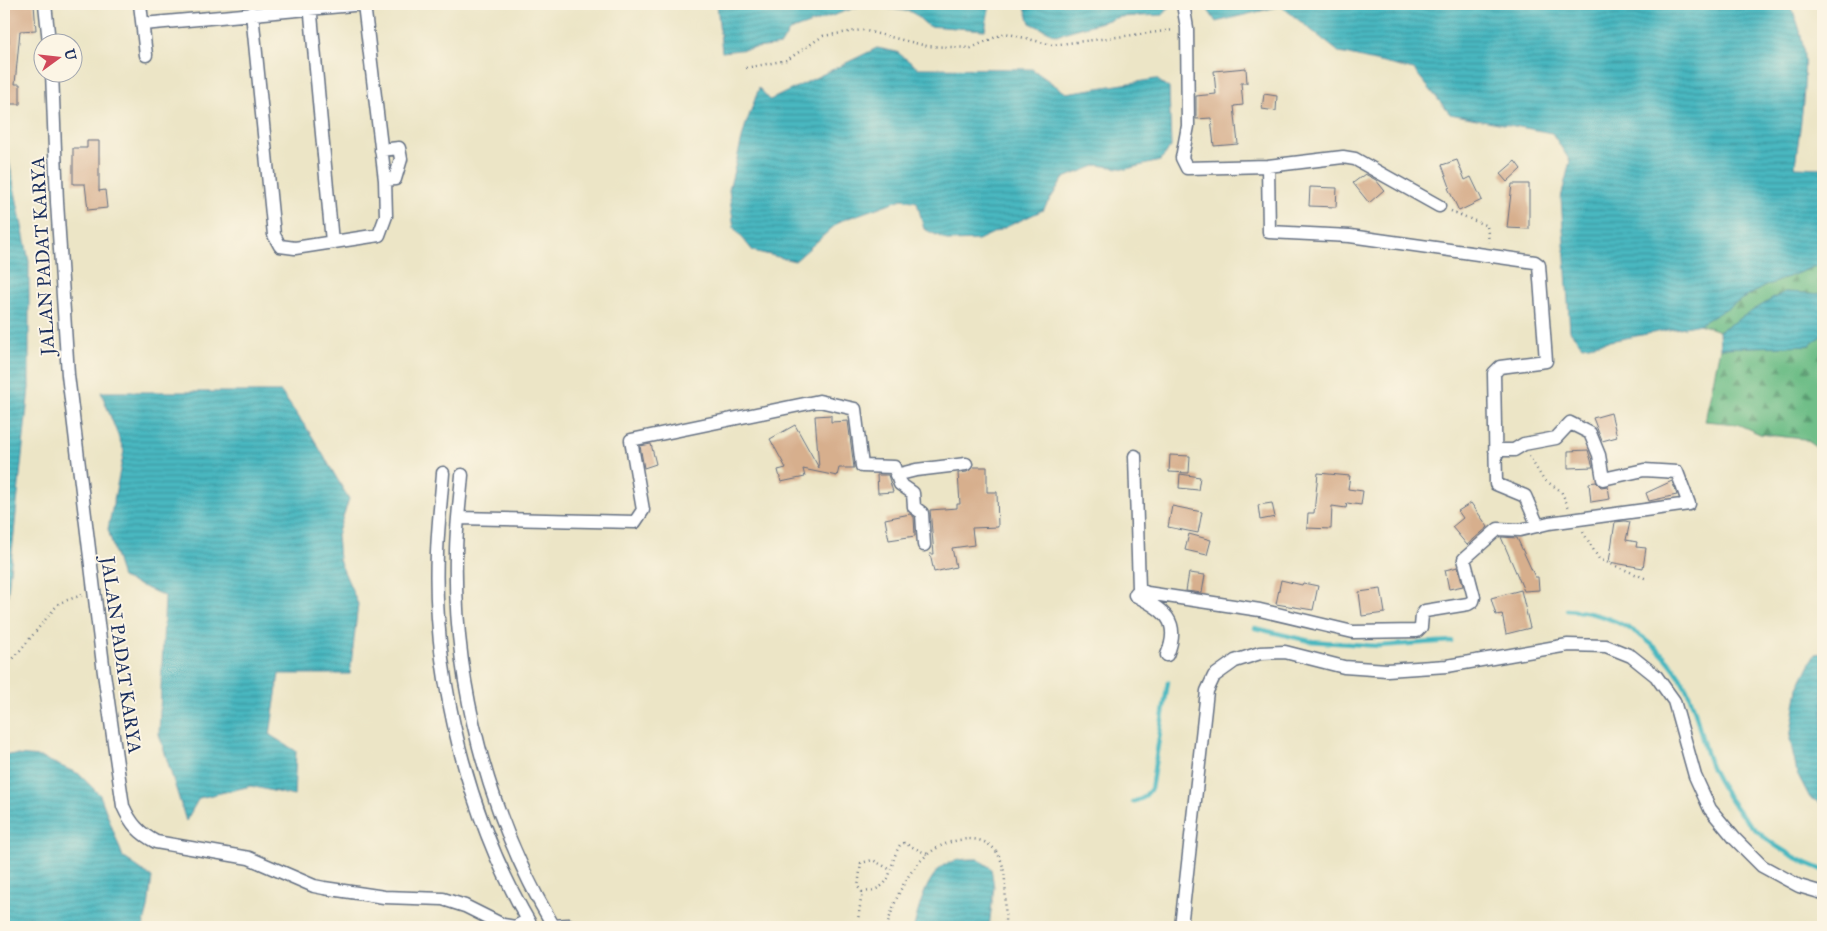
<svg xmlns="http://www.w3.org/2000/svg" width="1827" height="931" viewBox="0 0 1827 931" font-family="'IM FELL Great Primer',serif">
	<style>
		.forest { fill: url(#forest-firs); stroke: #467673 }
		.water { fill: url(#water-rules); stroke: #32738f }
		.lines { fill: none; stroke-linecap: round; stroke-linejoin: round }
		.stream { stroke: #48b7c0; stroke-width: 4.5 }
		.building { fill: #d7af8d }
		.lane-casing { stroke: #646f82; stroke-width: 9 }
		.street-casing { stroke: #646f82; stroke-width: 15 }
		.path { stroke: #646f82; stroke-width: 2.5; stroke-dasharray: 1 4; stroke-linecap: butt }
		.lane { stroke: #fff; stroke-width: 6 }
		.street { stroke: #fff; stroke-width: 12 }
		.labels { text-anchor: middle; stroke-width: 4; stroke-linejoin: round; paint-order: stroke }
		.street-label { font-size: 19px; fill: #1b2f5e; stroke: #fcf5e5 }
	</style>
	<defs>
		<pattern id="forest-firs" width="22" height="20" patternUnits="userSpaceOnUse" patternTransform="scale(1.25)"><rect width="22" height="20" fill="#70be88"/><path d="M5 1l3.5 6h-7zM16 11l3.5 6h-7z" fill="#5b9b72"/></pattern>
		<pattern id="water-rules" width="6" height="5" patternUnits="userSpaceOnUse" patternTransform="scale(1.25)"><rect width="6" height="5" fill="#48b7c0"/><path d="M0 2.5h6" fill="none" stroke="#3b959f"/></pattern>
	</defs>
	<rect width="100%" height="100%" fill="#fcf5e5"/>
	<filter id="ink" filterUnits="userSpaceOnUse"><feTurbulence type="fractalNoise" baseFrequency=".02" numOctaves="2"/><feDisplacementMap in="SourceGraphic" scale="10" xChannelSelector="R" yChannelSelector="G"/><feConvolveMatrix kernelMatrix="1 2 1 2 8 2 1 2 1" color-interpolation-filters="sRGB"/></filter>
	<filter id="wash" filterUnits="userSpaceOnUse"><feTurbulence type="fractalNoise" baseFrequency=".0096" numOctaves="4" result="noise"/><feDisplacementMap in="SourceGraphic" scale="20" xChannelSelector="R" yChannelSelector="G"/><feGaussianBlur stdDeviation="1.12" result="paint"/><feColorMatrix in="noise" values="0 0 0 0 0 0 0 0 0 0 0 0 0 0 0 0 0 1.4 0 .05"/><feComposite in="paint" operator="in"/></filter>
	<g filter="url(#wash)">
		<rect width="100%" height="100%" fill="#ece5c6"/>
		<path class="forest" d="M1823,263V294L1784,292L1719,331L1699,324L1763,287Z
			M1823,334V461L1817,448L1804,439L1760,434L1737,424L1705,421L1720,348L1810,345Z"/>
		<path class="water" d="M717,4H990L985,30L928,26L912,12L863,5L789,31L781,45L722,52Z
			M1024,4H1171L1163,15L1119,17L1056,35L1030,23Z
			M1204,4H1788C1817,45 1800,120 1795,167L1823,168V263L1763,287L1700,324L1583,346L1570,331L1561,198L1570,161L1552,133L1450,114L1414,70L1340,53L1281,6L1216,22Z
			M877,48L897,52L918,68L1032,69L1066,93L1156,79L1169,88L1171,147L1160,161L1126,169L1098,165L1064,178L1043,210L978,240L949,241L924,229L917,202L902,199L840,221L795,261L753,251L734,228L729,190L745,127L759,88L770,100Z
			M4,136L29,261V388L6,611L4,612Z
			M1784,292L1823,294V334L1810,345L1720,348L1719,331Z
			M101,392H281L312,436L349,499L337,535L339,560L358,604L350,674H279L270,735L296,751L294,796L251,786L199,798L186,821L159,734L165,596L122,578L108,529L124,451Z
			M1823,653V804L1810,798L1797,773L1790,739L1798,688L1815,654Z
			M4,754L40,757L79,774L100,795L123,857L152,877L148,908L143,927H4Z
			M978,859L991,868L994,887L989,927H914C919,907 926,878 944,865C954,859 967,859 978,859Z"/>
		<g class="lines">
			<path class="stream" d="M1567,610C1623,613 1675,651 1693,705C1700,727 1703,750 1713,771C1738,821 1771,850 1823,870
				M1255,628L1310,641L1379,646L1451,641
				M1133,802L1143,798L1151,789L1168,682"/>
		</g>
		<g id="blocks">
			<path class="building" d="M7,4H34L36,30L20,31L15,84H20V104H4V43H9Z
				M1246,68L1247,83H1241L1243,105L1234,106L1238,144L1214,146L1211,118L1196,119V96L1216,94L1214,71Z
				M1264,94L1277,96L1276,111L1262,109Z
				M87,141H99V191L105,190L107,208L88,210L85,184H73V148H87Z
				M1457,160L1465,180L1471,177L1482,200L1459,211L1448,188L1450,187L1442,165Z
				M1515,161L1521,169L1507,182L1500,174Z
				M1365,174L1376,180L1384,190L1369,203L1353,183Z
				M1512,184H1529V229L1507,228Z
				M1310,187L1337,188L1336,207L1309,206Z
				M1611,413L1617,437L1602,441L1593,418Z
				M831,415V422L848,421L854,468H839L837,476L803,469L805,477L781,482L778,470L786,468L770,439L795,425L819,468L815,416Z
				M651,444L656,464L644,468L640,446Z
				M1588,450L1593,467L1568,468V451Z
				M1170,455L1190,456L1189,473L1169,472Z
				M973,467H987V492H997L998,527L972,528L974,545L952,548L956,567L934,572L930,554H934L930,510L957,508V504H960L958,473L967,472Z
				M1318,473L1350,476L1348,489L1363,491L1361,505L1347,503L1346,508L1332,506L1331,529L1307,528L1308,513H1314Z
				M1180,474L1200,477L1198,490L1179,488Z
				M877,475H888L893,492L878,493Z
				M1672,481L1677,495L1649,501L1646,493Z
				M1596,482L1601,487L1608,486L1610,499L1591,502L1589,483Z
				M1272,503L1275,517L1260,520L1258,505Z
				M1471,503L1488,527L1467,545L1452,527L1463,518L1458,511Z
				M1172,506L1202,512L1198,533L1168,527Z
				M910,514L914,517L915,536L889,540L885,519Z
				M1625,521L1630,522L1626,540L1637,542L1636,547L1646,548L1643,568L1609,562L1615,522Z
				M1189,534L1211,540L1207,555L1185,550Z
				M1501,537L1517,538L1535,577H1538L1539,590L1524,591Z
				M1458,567L1463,586L1449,589L1445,570Z
				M1189,573L1205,575L1202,593L1186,591Z
				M1281,580L1302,585L1303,583L1318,586L1313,610L1276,604Z
				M1381,589L1385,613L1362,616L1359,592Z
				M1521,590L1530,628L1506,634L1502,614L1496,615L1491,598Z"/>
		</g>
	</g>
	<g filter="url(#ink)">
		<use href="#blocks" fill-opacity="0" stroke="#646f82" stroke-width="1"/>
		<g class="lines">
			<defs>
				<path id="lane" d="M552,923L569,922L575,927"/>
				<path id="street" d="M45,4L49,42
					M140,4L146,55
					M310,4L332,242
					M1183,4L1187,28L1188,126L1182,158L1187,168L1268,166L1343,157L1355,159L1439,206
					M252,13L274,235L280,246L295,248L379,235L386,216L385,180
					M143,24L364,4L385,180L395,179L401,159L399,148L381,150
					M52,72L57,202L68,375L104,673L123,806C131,824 139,833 156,842L249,858L314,886L324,888L384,897L443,899L465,906L503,925L515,927L528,920
					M1268,166L1269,232L1350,236L1535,262L1539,265L1546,361L1500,367L1494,373L1496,484L1525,496L1538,526
					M1135,456L1139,589L1147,593L1260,610L1353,632L1417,631L1421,627L1422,615L1425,611L1468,604L1473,601L1474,597L1464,559L1498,529L1520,530L1549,523L1689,504L1677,472L1644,470L1603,479L1599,455L1590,433L1570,423L1556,438L1524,444L1514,450H1495
					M443,473C441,500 438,526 437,553C432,676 469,821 532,927
					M462,475C460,501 456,528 456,554C453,683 488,816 554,927
					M896,475L916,470L966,464
					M458,518L635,522L643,510L631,440L819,401L855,409L862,466L894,467L900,484L913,493L914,507L922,513L924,545
					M1136,593L1135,595C1163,610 1182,620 1167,655
					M1181,927L1207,691L1214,676L1235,661L1260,653L1285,652L1344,667L1387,670L1447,666L1568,645L1606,646L1631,656L1656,676L1674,701L1695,776L1710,809L1735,839L1762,866L1799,886L1823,893"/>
			</defs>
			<use href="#lane" class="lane-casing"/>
			<use href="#street" class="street-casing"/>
			<path class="path" d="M746,68L787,60L823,36L862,30L927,46L971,48L1005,33L1052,45L1174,30
				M1451,211L1487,226L1489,242
				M1529,456L1543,479L1561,491L1569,508
				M1583,532L1599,559L1647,579
				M4,670L59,603L82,595
				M862,892C897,889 886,868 900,845L904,843L927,854
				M857,927L862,892L858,887L861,863L873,860L891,870
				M887,927C898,886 921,840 970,839C983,839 995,846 1000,858C1008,875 1005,909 1005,927"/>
			<use href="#lane" class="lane"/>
			<use href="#street" class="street"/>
		</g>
	</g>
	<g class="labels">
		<g class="street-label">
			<text transform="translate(42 256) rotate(-93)" y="7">JALAN PADAT KARYA</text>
			<text transform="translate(122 655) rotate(82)" y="7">JALAN PADAT KARYA</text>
		</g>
	</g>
	<rect width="1827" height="931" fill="none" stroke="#fcf5e5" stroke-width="20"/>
	<g transform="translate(58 58) rotate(75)"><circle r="24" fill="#fcf5e5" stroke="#a2a6af"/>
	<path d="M0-4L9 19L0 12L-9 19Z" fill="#d1495b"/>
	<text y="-8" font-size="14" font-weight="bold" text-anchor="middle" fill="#1b2f5e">U</text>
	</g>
</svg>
